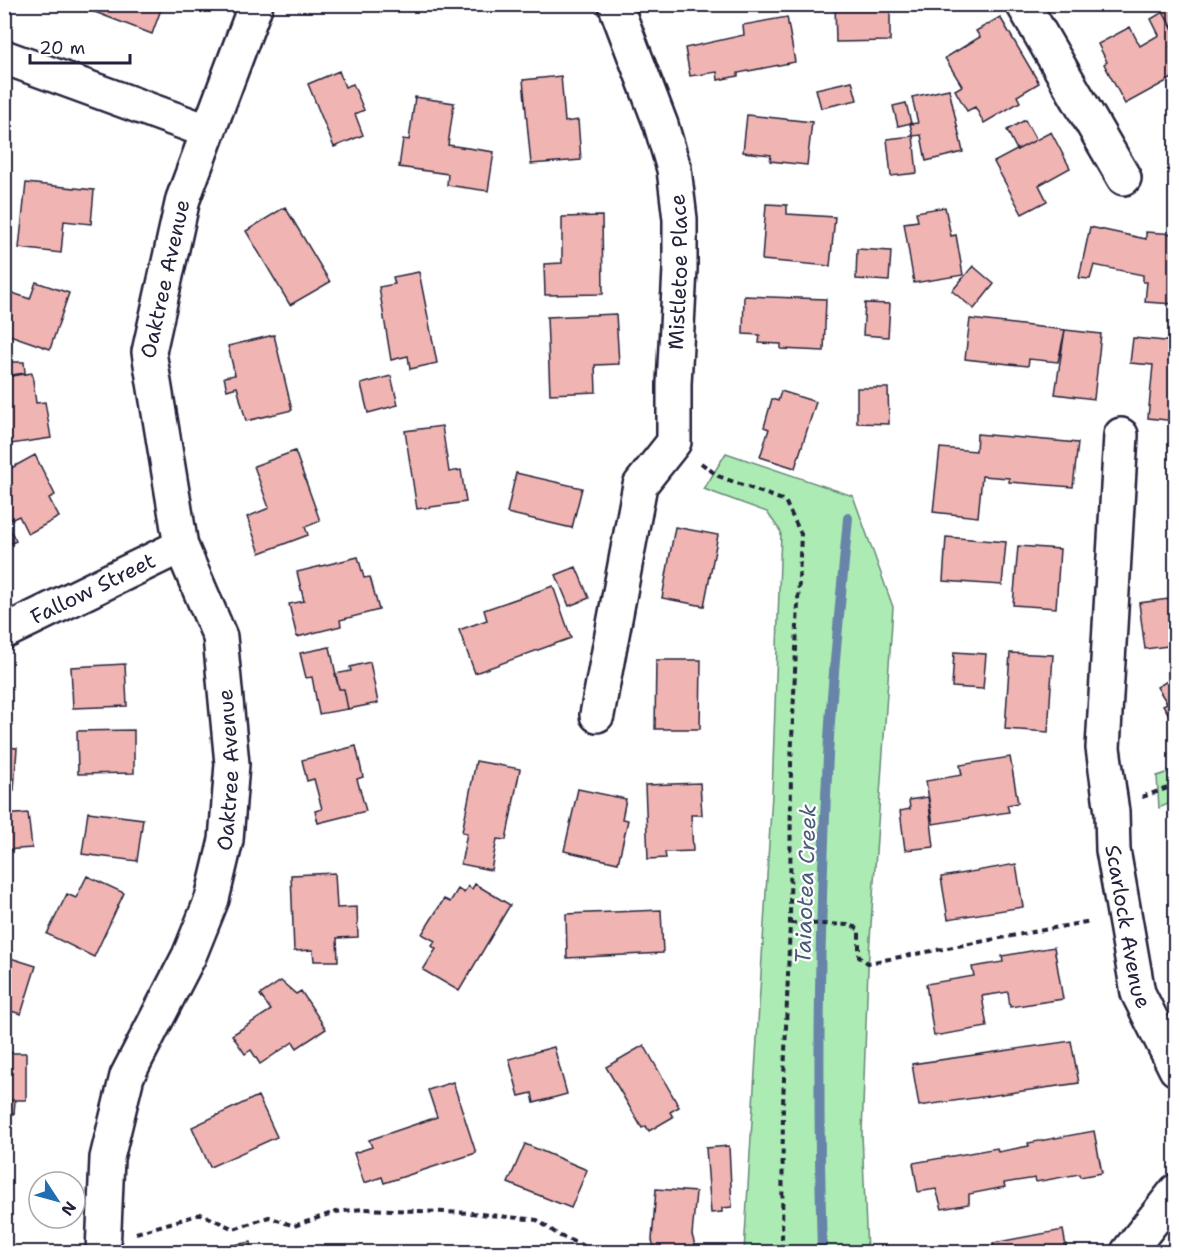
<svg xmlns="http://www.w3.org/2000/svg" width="1180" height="1257" viewBox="0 0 1180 1257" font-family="'Shantell Sans',sans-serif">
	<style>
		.green { fill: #acecb4; stroke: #678778; stroke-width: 1.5 }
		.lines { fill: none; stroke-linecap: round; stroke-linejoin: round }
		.stream { stroke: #6884a9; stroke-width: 10 }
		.building { fill: #f0b4b2; stroke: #22223b; stroke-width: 1.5 }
		.minor-casing { stroke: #22223b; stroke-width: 38 }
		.path { stroke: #22223b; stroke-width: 4; stroke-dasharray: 6 4.5; stroke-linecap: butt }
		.minor { stroke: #fff; stroke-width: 33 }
		.labels { text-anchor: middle; stroke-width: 4.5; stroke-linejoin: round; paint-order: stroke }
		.street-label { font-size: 21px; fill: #22223b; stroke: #fff }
		.water-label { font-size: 22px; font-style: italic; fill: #4b5b7b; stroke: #fff }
	</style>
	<rect width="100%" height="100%" fill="#fff"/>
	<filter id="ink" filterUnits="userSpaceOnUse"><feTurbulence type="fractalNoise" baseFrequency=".0167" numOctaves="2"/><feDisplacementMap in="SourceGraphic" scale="12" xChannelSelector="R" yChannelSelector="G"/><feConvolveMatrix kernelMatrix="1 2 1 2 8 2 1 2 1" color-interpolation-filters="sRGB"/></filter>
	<g filter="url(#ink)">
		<path class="green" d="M726,453L853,496L893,607L868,968L862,1134L867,1252H744L772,794L781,532L767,512L704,489Z
			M1175,770V801L1159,808L1157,776Z"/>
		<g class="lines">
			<path class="stream" d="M822,1252C817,1076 819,898 830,722C835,654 842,586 848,518"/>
		</g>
		<path class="building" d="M74,4H163L152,34Z
			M835,4H890V41L836,42Z
			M1172,4H1176V32L1162,10Z
			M1163,12L1176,36V44L1171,47L1176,55V76L1125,104L1104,64L1107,62L1098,44L1130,27L1140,46L1159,35L1151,19Z
			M787,17L795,62L738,73V76L718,80L717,72L690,76L685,48L744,35L743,25Z
			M1000,17L1039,83L1017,96L1020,102L984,123L975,107L967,111L955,90L962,86L945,58L980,37L976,31Z
			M339,71L345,87L353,84L364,110L355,114L363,135L334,147L308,84Z
			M561,76L565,122L578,120L581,160L531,164L523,80Z
			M852,81L857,100L821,108L816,89Z
			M949,89L963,152L926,161L921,135L913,136L910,124L918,123L912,97Z
			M415,97L454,103L448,145L494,152L488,191L447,185L448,174L399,167L403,139L409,140Z
			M906,103L911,123L898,126L893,106Z
			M747,115L812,122L807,165L770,161L771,155L743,152Z
			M1025,120L1036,140L1017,150L1007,130Z
			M1051,132L1070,168L1039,185L1047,201L1022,214L994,162Z
			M913,136L917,173L891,176L887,139Z
			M26,183L94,190L91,224L64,221L61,253L19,248Z
			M766,204L787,205V214L835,217L830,266L762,260Z
			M285,207L330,282L290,305L246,231Z
			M945,207L951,236L956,235L963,275L914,283L904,223L918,221L916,212Z
			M602,216L603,294L545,295L544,264L562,263V217Z
			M1090,227L1146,239V232L1176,234L1174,304L1145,302L1147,282H1143V275L1094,265L1090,279L1079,278Z
			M857,249L891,251L889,281L856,279Z
			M973,266L994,284L974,309L952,291Z
			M419,272L437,363L410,369L408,356L391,360L379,287L395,284L393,277Z
			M36,282L69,293L50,349L4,333V290L30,299Z
			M744,296L826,299L824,351L781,349V344L759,343L760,335L743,334Z
			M865,303L890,304L888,337L863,335Z
			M616,314L619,364L595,365L596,392L550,394L547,317Z
			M970,319L1065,330L1058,362L1029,359L1028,366L965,359Z
			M1065,330L1101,334L1094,399L1055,394Z
			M274,335L292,410L246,421L237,387L227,390L224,377L235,375L228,346Z
			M1133,338L1176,342V421L1148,418L1153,365L1130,363Z
			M4,362H24L25,373L4,376Z
			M32,373L36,403L45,402L51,438L4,445V377Z
			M391,376L398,405L368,413L361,384Z
			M857,388H888L889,424L857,423Z
			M781,391L816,402L795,468L760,457L769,429L764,427L772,399L778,401Z
			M442,426L449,472L461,470L466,502L417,509L405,431Z
			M977,434L1078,443L1073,487L1009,482V478L982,476L978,517L933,512L940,448L976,451Z
			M295,451L320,521L305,527L308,535L260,553L247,517L269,508L254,466Z
			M35,455L55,495L49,498L59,517L28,534L19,516L6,522L16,541L4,546V472Z
			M516,473L582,488L572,528L507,513Z
			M675,527L718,535L704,606L662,598Z
			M946,537L1006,542L1002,585L943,581Z
			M1018,546L1060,549L1056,608L1013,605Z
			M358,557L364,578L370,577L379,610L340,620L341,626L297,637L289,604L304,601L297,572Z
			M576,567L589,598L569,606L556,575Z
			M553,586L571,638L475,673L459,630L487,620L484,610Z
			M1176,598V645L1145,649L1139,603Z
			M330,647L339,689H344L348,709L319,714L312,677L306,678L300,653Z
			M954,652L986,654L983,689L952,687Z
			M1010,653L1053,655L1048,732L1005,729Z
			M656,660H701L700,729H655Z
			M370,662L378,703L348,709L344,689H339L335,674L351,671L350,667Z
			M125,664L127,706L73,708L71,667Z
			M1176,676V726L1163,705L1167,703L1157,687Z
			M134,730V773L78,774L77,731Z
			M356,746L363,777L357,779L366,811L318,823L315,811L322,809L314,779L307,781L302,760Z
			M4,747L17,748L14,790H4Z
			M1010,757L1018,803L1007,805L1009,812L933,824L926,781L962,775L960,765Z
			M476,761L520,769L506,840L497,839L491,870L461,864L467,833L462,832Z
			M700,783L702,815H691L693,851L665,852L666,858L648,859L645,785Z
			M578,789L626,799L622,819L628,820L618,863L564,851Z
			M928,797L934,847L905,850L900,811L910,809L909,800Z
			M88,812L143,819L137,861L82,854Z
			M28,813L32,848L4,850V815Z
			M1016,864L1023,907L948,919L941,877Z
			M335,873L337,908L357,907L358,937L337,938L338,961H314L313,950L294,951L291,875Z
			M87,876L124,893L94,957L47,934L67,894L76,898Z
			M475,884L510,905L459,991L423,970L436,949L432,946L435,941L422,934L444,899L450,902L458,889L464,893L468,886L472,889Z
			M661,910L663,953L567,958L566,914Z
			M1054,947L1063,999L1010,1007L1008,992L982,996L987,1027L934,1036L926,984L974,976L972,967L1003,962L1002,956Z
			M4,956L36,966L21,1014L4,1009Z
			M281,981L296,994L301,991L326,1029L297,1048L293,1042L260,1064L251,1050L245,1054L232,1035L271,1010L260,995Z
			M1071,1041L1079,1083L919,1106L912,1064Z
			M644,1045L679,1107L670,1112L673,1117L649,1131L646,1126L642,1128L606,1067Z
			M554,1047L567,1094L534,1103L532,1093L519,1096L509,1059Z
			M4,1053H26V1100H4Z
			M453,1082L476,1153L384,1183L382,1177L364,1183L354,1153L372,1147L369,1140L437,1117L428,1090Z
			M258,1096L277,1137L210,1167L192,1127Z
			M4,1100H15L14,1114H4Z
			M1094,1131L1102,1173L1080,1177L1079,1174L1036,1182L1035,1178L1004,1183L1005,1187L969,1194V1204L942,1209L936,1189L918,1192L913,1163L997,1148L998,1152L1029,1146L1028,1143Z
			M525,1144L587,1170L571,1208L508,1183Z
			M729,1146L732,1207L722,1208V1212L711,1213L706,1148Z
			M656,1189L696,1192L692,1235L697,1252H655L652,1240Z
			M1063,1230L1067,1252H942L964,1249V1252L994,1247L993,1243Z
			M251,1242L252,1252H188Z"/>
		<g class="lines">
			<defs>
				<g id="minor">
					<path d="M1023,4L1124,178"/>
					<path d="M4,57L207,131"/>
					<path id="s1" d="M1121,435L1103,748L1112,812L1113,850L1138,993L1176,1069"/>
					<path id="s2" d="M4,632L181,546"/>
					<path id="s3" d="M597,715L640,485L674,442V384L680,269V219L674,169L661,125L615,4"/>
					<path id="s4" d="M103,1252L107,1158L127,1076L189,956L212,899L226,840L232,764L220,637L181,546L149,352L183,199L256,4"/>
					<path d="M1128,1252L1176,1191"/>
				</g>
			</defs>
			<use href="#minor" class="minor-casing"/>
			<path class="path" d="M701,463L718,476L785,501L801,534L791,763L790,923L783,1104L782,1252
				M1142,797L1176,785
				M790,923L852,925L859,930V957L868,963L1091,921
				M136,1233L201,1214L234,1229L269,1217L294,1226L335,1212L363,1209L471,1213L537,1220L560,1236L589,1248L591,1252"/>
			<use href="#minor" class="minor"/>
		</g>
	</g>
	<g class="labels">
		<g class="street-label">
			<text dy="7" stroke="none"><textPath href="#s3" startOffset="459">Mistletoe Place</textPath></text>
			<text dy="7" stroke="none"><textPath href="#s4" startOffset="1010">Oaktree Avenue</textPath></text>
			<text dy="7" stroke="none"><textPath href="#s2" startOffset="99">Fallow Street</textPath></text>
			<text dy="7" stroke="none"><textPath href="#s4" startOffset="506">Oaktree Avenue</textPath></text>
			<text dy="7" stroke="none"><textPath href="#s1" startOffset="494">Scarlock Avenue</textPath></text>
		</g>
		<g class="water-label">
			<text transform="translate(805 884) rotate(-88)" y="8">Taiaotea Creek</text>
		</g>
	</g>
	<rect width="1180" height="1257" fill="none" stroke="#fff" stroke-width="24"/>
	<rect x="12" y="12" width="1156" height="1233" fill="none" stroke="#22223b" stroke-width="2" filter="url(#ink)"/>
	<g transform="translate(57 1200) rotate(126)"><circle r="28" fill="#ffffff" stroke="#a7a7b1" stroke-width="1.5"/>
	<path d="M0-4.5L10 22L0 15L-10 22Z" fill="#1f6fb2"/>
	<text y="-9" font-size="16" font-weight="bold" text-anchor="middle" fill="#22223b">N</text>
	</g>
	<path d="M30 54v9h100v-9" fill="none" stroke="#22223b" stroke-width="3"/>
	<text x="39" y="54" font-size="18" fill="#22223b" stroke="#ffffff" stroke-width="4.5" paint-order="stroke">20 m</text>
</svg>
